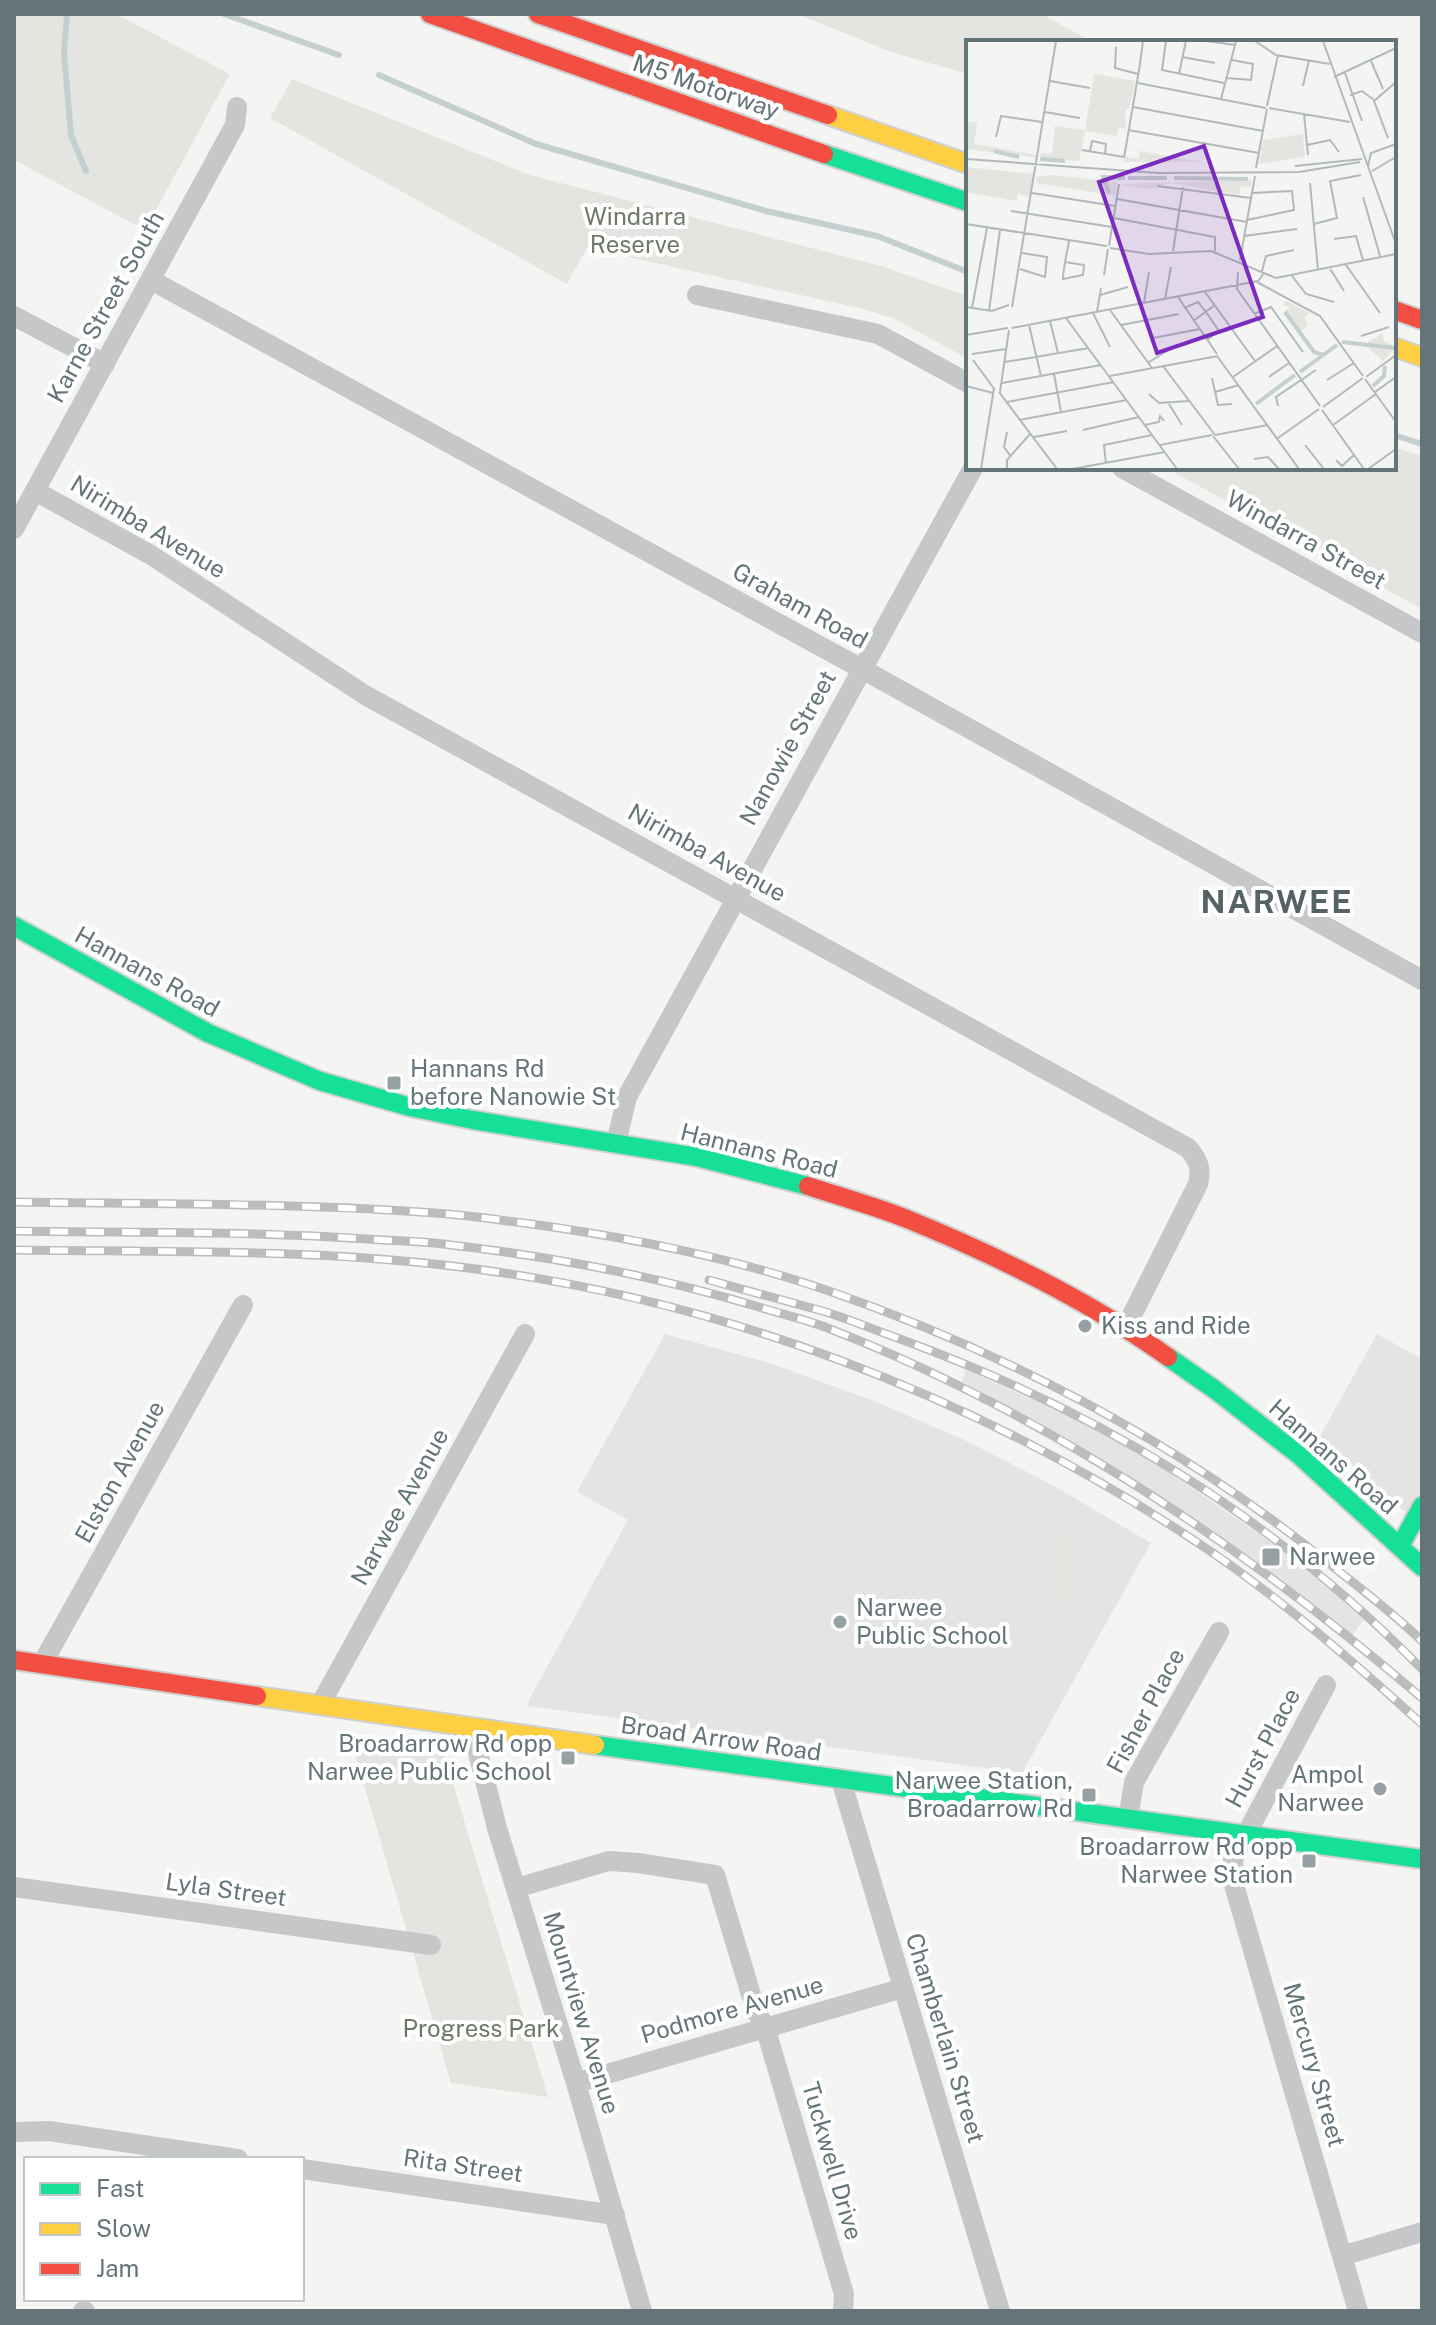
<svg xmlns="http://www.w3.org/2000/svg" width="1436" height="2325" viewBox="0 0 1436 2325" font-family="'Public Sans',sans-serif">
	<style>
		.built { fill: #e3e4e3 }
		.green { fill: #e4e5e1 }
		.lines { fill: none; stroke-linecap: round; stroke-linejoin: round }
		.stream { stroke: #c4cfcf; stroke-width: 6 }
		.fast-casing { stroke: #cfd0d0; stroke-width: 22 }
		.slow-casing { stroke: #cfd0d0; stroke-width: 22 }
		.jam-casing { stroke: #cfd0d0; stroke-width: 22 }
		.street { stroke: #c5c7c8; stroke-width: 20 }
		.fast { stroke: #16e098; stroke-width: 18 }
		.slow { stroke: #ffcf43; stroke-width: 18 }
		.jam { stroke: #f24e42; stroke-width: 18 }
		.rail-casing { stroke: #bbbdbd; stroke-width: 9 }
		.rail { stroke: #fff; stroke-width: 6; stroke-dasharray: 18; stroke-linecap: butt }
		.poi-dot { fill: #96a1a4; stroke: #fff; stroke-width: 3 }
		.labels { text-anchor: middle; stroke-width: 8; stroke-linejoin: round; paint-order: stroke }
		.street-label { font-size: 24px; fill: #64757a; stroke: #fff }
		.park-label { font-size: 24px; fill: #6d7866; stroke: #fff }
		.poi-label { font-size: 24px; fill: #64757a; stroke: #fff; text-anchor: start }
		.district-label { font-size: 32px; font-weight: bold; letter-spacing: 2px; fill: #556266; stroke: #fff }
		.inset-river { fill: none; stroke: #c4cfcf; stroke-width: 4 }
		.inset-road { fill: none; stroke: #b1b9bc; stroke-width: 2 }
		.view { fill: #7b2cbf; fill-opacity: 0.15; stroke: #7b2cbf; stroke-width: 4 }
		.inset-edge { fill: none; stroke: #64757a; stroke-width: 4 }
	</style>
	<rect width="100%" height="100%" fill="#f4f4f3"/>
	<path class="built" d="M665,1334L772,1364L874,1401L969,1442L1052,1485L1151,1543L1022,1773L528,1706L529,1700L628,1520L577,1492Z
		M1377,1334L1422,1359V1527L1320,1436Z
		M966,1370L1065,1414L1108,1436L1170,1473L1265,1538L1323,1584L1364,1620L1351,1636L1289,1587L1135,1482L1055,1432L962,1381Z"/>
	<path class="green" d="M14,14H116L230,74L145,230L14,160Z
		M797,14H1042L1092,42H968V74L891,52Z
		M292,79L530,175L881,266L968,296V359L895,319L860,308L587,248L567,284L270,118Z
		M1394,447L1422,456V609L1166,468H1394Z
		M1053,1533L1073,1534L1068,1603L1048,1602Z
		M351,1740L444,1754L548,2097L451,2083Z"/>
	<g class="lines">
		<path class="stream" d="M67,14L64,53L71,135L86,171
			M224,14L339,55
			M379,75L536,144L766,211L877,236L968,272
			M1394,435L1422,444"/>
		<defs>
			<path id="fast" d="M824,154L968,202
				M14,926L208,1033L320,1081L410,1107L473,1120L697,1157L808,1186
				M1168,1357L1214,1389L1299,1455L1422,1567
				M1400,1546L1422,1506
				M595,1745L1422,1859"/>
			<path id="slow" d="M828,115L968,164
				M1394,347L1422,357
				M257,1696L595,1745"/>
			<path id="jam" d="M430,14L824,154
				M538,14L828,115
				M1394,310L1422,320
				M808,1186C841,1197 875,1206 907,1219C998,1256 1088,1300 1168,1357
				M14,1660L257,1696"/>
		</defs>
		<use href="#fast" class="fast-casing"/>
		<use href="#slow" class="slow-casing"/>
		<use href="#jam" class="jam-casing"/>
		<path class="street" d="M151,280L862,669L1422,980
			M697,295L878,334L968,383
			M14,316L105,364
			M1122,468L1422,633
			M35,491L151,555L365,695L1188,1148C1198,1159 1202,1169 1198,1184L1126,1327
			M14,529L235,125L237,107
			M616,1143L627,1097L973,468
			M42,1664L243,1305
			M1326,1685L1233,1859L1234,1885L1358,2311
			M320,1705L525,1334
			M482,1729L478,1753L497,1828L576,2083L642,2311
			M841,1780L1000,2311
			M1128,1819L1134,1782L1219,1632
			M14,1887L431,1945
			M516,1888L609,1861L638,1863L715,1875L756,2011L765,2027L844,2294L843,2311
			M576,2083L903,1988
			M14,2132L49,2131L238,2159
			M302,2169L615,2215
			M1342,2256L1422,2232
			M83,2311H85"/>
		<use href="#fast" class="fast"/>
		<use href="#slow" class="slow"/>
		<use href="#jam" class="jam"/>
		<defs>
			<path id="rail" d="M14,1202C159,1204 304,1203 448,1214C474,1216 499,1220 524,1223C627,1237 731,1257 829,1291C1007,1353 1175,1441 1322,1558C1356,1585 1391,1611 1422,1641
				M14,1231C132,1233 250,1231 367,1239C395,1241 423,1241 451,1245C556,1257 659,1277 759,1307C781,1314 804,1319 825,1327C1041,1410 1247,1548 1422,1698
				M14,1250C160,1252 307,1249 452,1266C716,1297 973,1394 1195,1541C1276,1594 1350,1659 1422,1724
				M709,1280C748,1291 787,1301 826,1312C851,1320 875,1330 900,1339C1103,1413 1270,1515 1422,1669"/>
		</defs>
		<use href="#rail" class="rail-casing"/>
		<use href="#rail" class="rail"/>
	</g>
	<g class="poi-dot">
		<rect x="386" y="1075" width="16" height="16" rx="4"/>
		<circle cx="1085" cy="1326" r="8"/>
		<rect x="1261" y="1547" width="20" height="20" rx="4"/>
		<circle cx="840" cy="1622" r="8"/>
		<rect x="560" y="1750" width="16" height="16" rx="4"/>
		<circle cx="1380" cy="1789" r="8"/>
		<rect x="1081" y="1787" width="16" height="16" rx="4"/>
		<rect x="1301" y="1853" width="16" height="16" rx="4"/>
	</g>
	<g class="labels">
		<g class="street-label">
			<text transform="translate(706 87) rotate(19)" y="8">M5 Motorway</text>
			<text transform="translate(106 307) rotate(-61)" y="8">Karne Street South</text>
			<text transform="translate(148 527) rotate(31)" y="8">Nirimba Avenue</text>
			<text transform="translate(1306 540) rotate(29)" y="8">Windarra Street</text>
			<text transform="translate(800 606) rotate(29)" y="8">Graham Road</text>
			<text transform="translate(788 748) rotate(-61)" y="8">Nanowie Street</text>
			<text transform="translate(707 853) rotate(29)" y="8">Nirimba Avenue</text>
			<text transform="translate(147 972) rotate(29)" y="8">Hannans Road</text>
			<text transform="translate(759 1151) rotate(14)" y="8">Hannans Road</text>
			<text transform="translate(1333 1457) rotate(41)" y="8">Hannans Road</text>
			<text transform="translate(120 1472) rotate(-61)" y="8">Elston Avenue</text>
			<text transform="translate(400 1507) rotate(-61)" y="8">Narwee Avenue</text>
			<text transform="translate(1146 1711) rotate(-62)" y="8">Fisher Place</text>
			<text transform="translate(721 1739) rotate(8)" y="8">Broad Arrow Road</text>
			<text transform="translate(1263 1748) rotate(-62)" y="8">Hurst Place</text>
			<text transform="translate(226 1890) rotate(8)" y="8">Lyla Street</text>
			<text transform="translate(732 2010) rotate(-16)" y="8">Podmore Avenue</text>
			<text transform="translate(581 2013) rotate(73)" y="8">Mountview Avenue</text>
			<text transform="translate(945 2038) rotate(73)" y="8">Chamberlain Street</text>
			<text transform="translate(1314 2065) rotate(74)" y="8">Mercury Street</text>
			<text transform="translate(832 2161) rotate(74)" y="8">Tuckwell Drive</text>
			<text transform="translate(463 2166) rotate(8)" y="8">Rita Street</text>
		</g>
		<g class="park-label">
			<text x="635" y="225">Windarra<tspan x="635" dy="28">Reserve</tspan></text>
			<text x="481" y="2037">Progress Park</text>
		</g>
		<g class="poi-label">
			<text x="410" y="1077">Hannans Rd<tspan x="410" dy="28">before Nanowie St</tspan></text>
			<text x="1101" y="1334">Kiss and Ride</text>
			<text x="1289" y="1565">Narwee</text>
			<text x="856" y="1616">Narwee<tspan x="856" dy="28">Public School</tspan></text>
			<text x="552" y="1752" text-anchor="end">Broadarrow Rd opp<tspan x="552" dy="28">Narwee Public School</tspan></text>
			<text x="1364" y="1783" text-anchor="end">Ampol<tspan x="1364" dy="28">Narwee</tspan></text>
			<text x="1073" y="1789" text-anchor="end">Narwee Station,<tspan x="1073" dy="28">Broadarrow Rd</tspan></text>
			<text x="1293" y="1855" text-anchor="end">Broadarrow Rd opp<tspan x="1293" dy="28">Narwee Station</tspan></text>
		</g>
		<g class="district-label">
			<text x="1277" y="913">NARWEE</text>
		</g>
	</g>
	<g transform="translate(966 40)">
		<rect width="430" height="430" fill="#f4f4f3"/>
		<path d="M128,34L169,41L163,69H159L160,89L153,87L151,96L119,91L113,121L74,118L75,113L86,114L89,86L119,90ZM0,81L11,83L8,104L70,115V117L0,109ZM337,94L339,117L293,124L297,100ZM174,111L236,122H157L160,117L173,119ZM0,127L67,134L64,156L52,154L51,161L0,152ZM86,135L151,142L149,156L70,143L71,137ZM286,140L285,147L275,146L273,155L206,143L181,149L155,144ZM320,261L344,273L338,277L342,286L334,291L319,271L324,267L317,265ZM416,293L418,301L430,307L417,321L399,305Z" fill="#e4e5e1"/>
		<path class="inset-river" d="M28,111L53,117M74,119L99,121M162,138H201M208,138L282,139M143,153L137,137L159,138M319,272L348,312L357,315M376,302L430,308M334,332L371,305M407,346L418,336L419,326M290,364L329,335"/>
		<path class="inset-road" d="M200,1L196,30L258,43M240,1L269,5M289,1L310,15L364,24M357,1L430,204M150,7L149,28L172,34M216,17L249,23M405,21L417,49M173,31L177,1M379,33L396,81M213,34L220,1M368,37L430,8M261,38L285,40L287,24L266,20M84,41L124,48M172,43L300,68M337,46L343,20M384,55L396,51L408,60M255,59L270,1M301,66L312,15M167,67L297,91M303,68L384,82M79,72L114,78M338,74L342,115M162,90L293,113M30,97L35,76L76,82M422,98L408,61L430,42M341,105L364,100L373,112M116,110L158,117M124,111L126,101L140,104L139,114M158,118L173,30M0,119L192,133L333,132L394,122M329,126L396,119M402,126L405,113L430,104M290,128L301,69M406,131L430,117M344,143L352,230M191,146L285,158M66,153L149,166M397,157L414,216M151,159L281,182M45,171L146,187M148,178L249,197V211M281,180L328,170L326,151L286,153M0,184L141,206M348,184L371,178L364,141L395,135M278,196L331,189M368,199L390,196L397,220M143,206L153,144M144,208L183,214L245,211L310,238L430,214M207,211L217,147M274,220L289,136M99,222L118,225L117,235L97,239V236L99,222L103,201M380,225L414,273M363,227L378,251M54,229L79,237L81,217L56,213M296,231L300,216L328,210M272,232L271,249L354,366M138,235L142,209M326,236L340,254L368,262M291,242L354,276L397,336M239,252L289,321M134,255L162,247M212,257L251,314M199,259L205,227M178,263L183,232M0,267L26,271L43,265M46,267L90,1M6,268L21,188M218,268L232,262L240,272L253,291L241,300M144,270L186,328M23,271L34,190M131,272L135,248M127,273L144,307M288,274L305,267L337,312M100,278L211,429M84,281L92,313M227,281L249,265M63,285L75,336M155,285L213,274M46,288L292,241L298,233M0,295L42,288M395,296L423,287M187,298L234,289M6,314L40,309M251,316L333,429M7,320L29,350M39,322L123,308M183,322L206,308M197,326L249,395M88,334L95,372M144,336L252,316M267,337L311,306M303,337L323,323M400,337L430,315M246,338L252,365L266,364M399,339L430,382M361,340L388,323M36,343L135,325M0,346L27,353M33,352L91,429M34,352L43,290M249,352L273,345M409,352L430,337M183,354L193,363L223,361M41,362L148,342M203,364L216,385M312,366L310,357L350,330M357,367L397,338M356,370L398,429M53,380L161,360M179,385L193,382L194,376L198,381M367,385L410,354M117,390L173,377M41,392L38,407L45,417M249,395L302,385M247,396L273,429M68,397L101,391M312,398L353,369M194,405L246,395M339,405L358,429M288,419L302,417L313,429M370,420L376,426L388,415M140,424L138,405L186,395M15,429L28,348M41,429V420L64,394M106,429L199,412M402,429L430,409"/>
		<path class="view" d="M238,106L297,277L191,313L133,142Z"/>
		<rect width="430" height="430" class="inset-edge"/>
	</g>
	<rect width="1436" height="2325" fill="none" stroke="#64757a" stroke-width="32"/>
	<rect x="24" y="2157" width="280" height="144" fill="#ffffff" stroke="#c1c8ca" stroke-width="2"/>
	<rect x="40" y="2183" width="40" height="12" fill="#16e098" stroke="#c1c8ca" stroke-width="2"/>
	<text x="96" y="2197" font-size="24" fill="#64757a">Fast</text>
	<rect x="40" y="2223" width="40" height="12" fill="#ffcf43" stroke="#c1c8ca" stroke-width="2"/>
	<text x="96" y="2237" font-size="24" fill="#64757a">Slow</text>
	<rect x="40" y="2263" width="40" height="12" fill="#f24e42" stroke="#c1c8ca" stroke-width="2"/>
	<text x="96" y="2277" font-size="24" fill="#64757a">Jam</text>
</svg>
